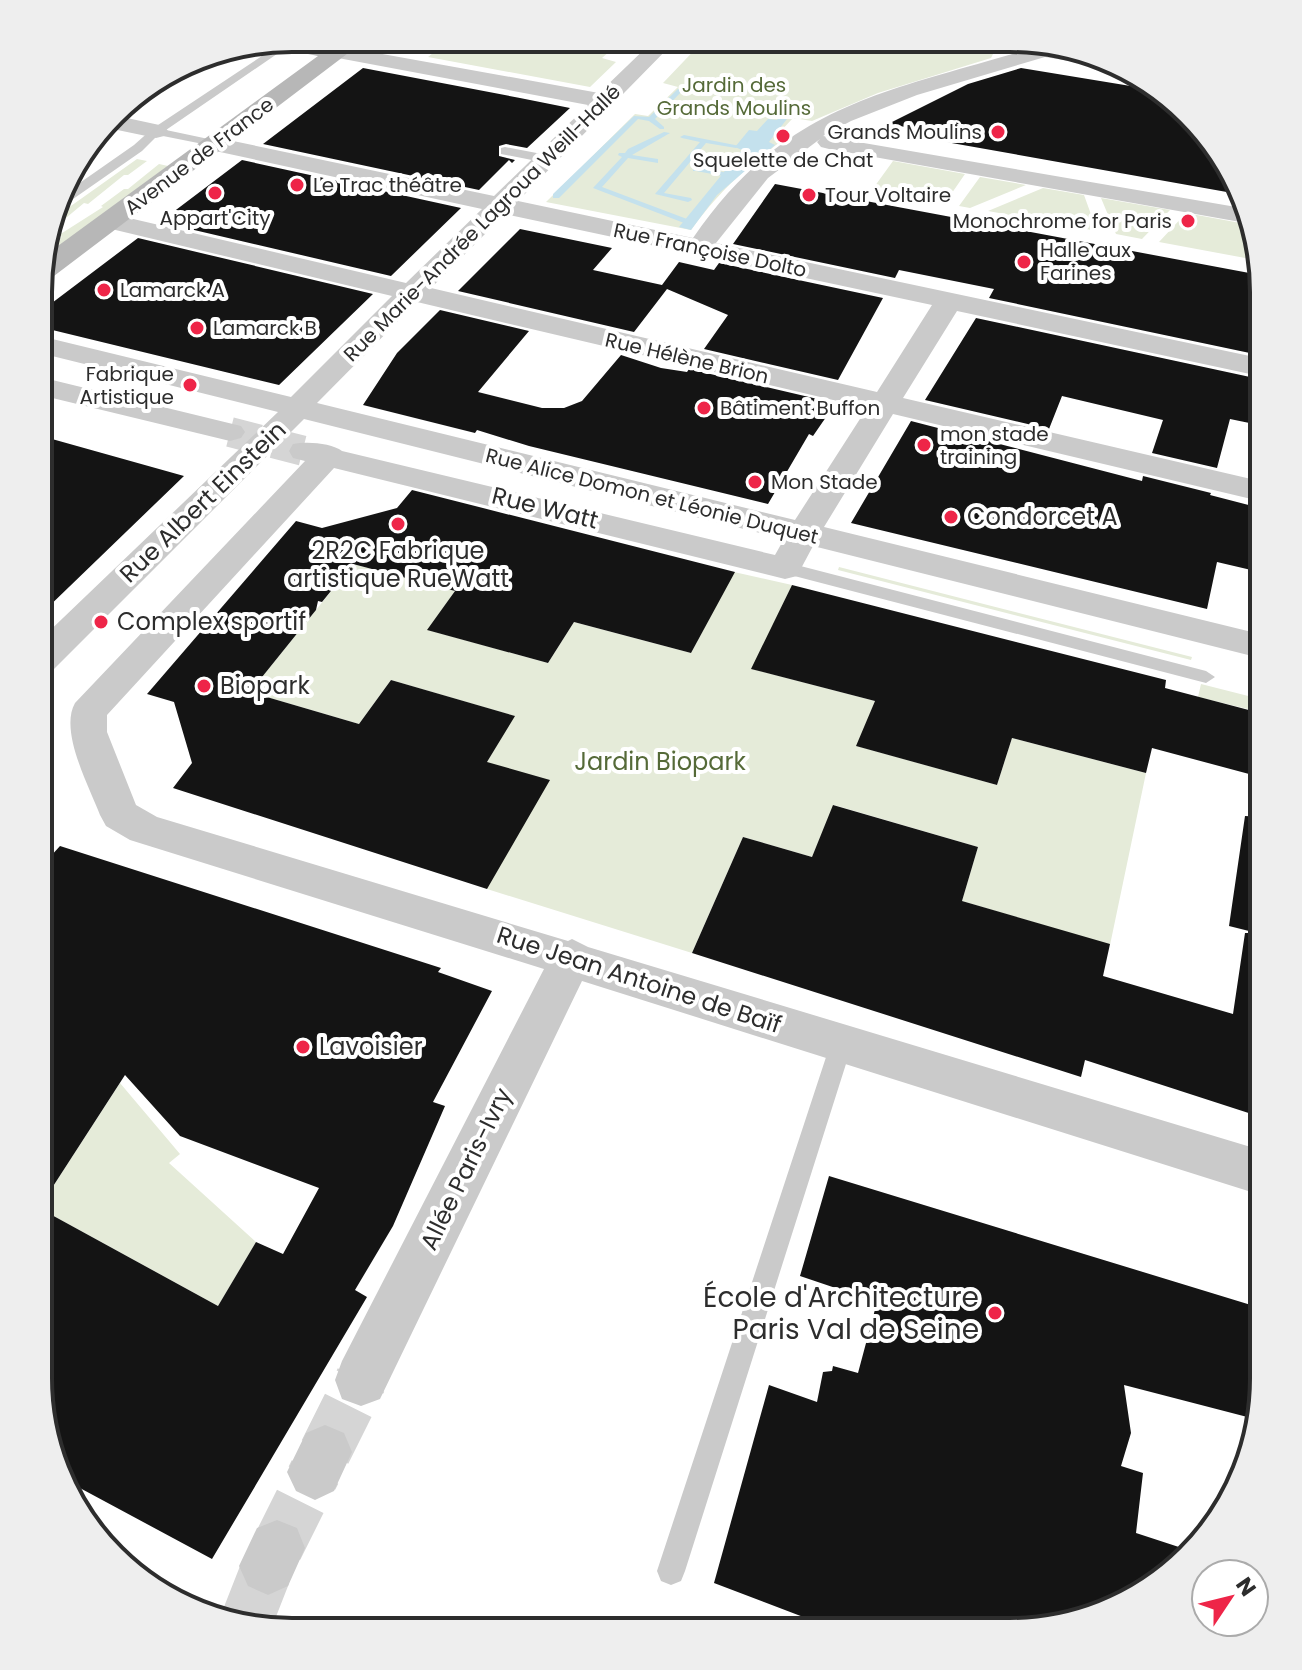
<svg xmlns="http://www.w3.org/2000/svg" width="1302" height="1670" viewBox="0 0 1302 1670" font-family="Poppins,sans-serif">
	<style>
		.green { fill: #e5ebd9 }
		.water { fill: #c4e1ed }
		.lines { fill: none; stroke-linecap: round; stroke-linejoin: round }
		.stream { fill: #c4e1ed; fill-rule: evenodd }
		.building { fill: #141414; fill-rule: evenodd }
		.street-tunnel-far1 { stroke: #d5d5d5; stroke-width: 30; stroke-dasharray: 30 15; stroke-linecap: butt }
		.street-tunnel { stroke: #d5d5d5; stroke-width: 52; stroke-dasharray: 52 26; stroke-linecap: butt }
		.lane { fill: #cacaca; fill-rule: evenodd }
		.street { fill: #cacaca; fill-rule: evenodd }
		.secondary { fill: #b7b7b7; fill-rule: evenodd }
		.poi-dot { fill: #ee2548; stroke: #fff; stroke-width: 3 }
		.labels { text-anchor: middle; stroke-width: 8; stroke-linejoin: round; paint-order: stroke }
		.far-park-label { font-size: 20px; fill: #556a38; stroke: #fff }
		.far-poi-label { font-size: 20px; fill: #2d2d2d; stroke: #fff; text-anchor: start }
		.far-street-label { font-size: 20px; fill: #2d2d2d; stroke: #fff }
		.street-label { font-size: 24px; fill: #2d2d2d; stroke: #fff }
		.poi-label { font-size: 24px; fill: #2d2d2d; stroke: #fff; text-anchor: start }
		.park-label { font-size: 24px; fill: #556a38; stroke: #fff }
		.near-poi-label { font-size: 28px; fill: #2d2d2d; stroke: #fff; text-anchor: end }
		.rim { fill: none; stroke: #2d2d2d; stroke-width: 4 }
	</style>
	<rect width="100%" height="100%" fill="#fff"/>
	<path class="green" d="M452,38L633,39L638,40L625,52L611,50L602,58L616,62L590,87L428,57Z
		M705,39L919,40L994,52L991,58L878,93L812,121L793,118L778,134L786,137C745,170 723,186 691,230L546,202L635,114L648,116L678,87L663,83Z
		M137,159L147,161L128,175H124L88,204L84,203L49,232L54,218Z
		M893,161L965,174L945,203L872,190Z
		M159,164L168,166L40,260L44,246L62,237L59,235L103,207L101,206L124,189H128Z
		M980,177L1026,185L970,208L959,206Z
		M1043,188L1084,195L1097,231L988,211Z
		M1101,198L1170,210L1142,239L1116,234Z
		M1186,213L1246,224L1256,260L1159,242Z
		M353,564L455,591L428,630L548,663L574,622L691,653L734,572L792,585L752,669L875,701L857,746L997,785L1012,738L1146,773L1110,945L962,901L978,847L834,805L812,857L743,837L692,953L487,889V762L514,716L391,680L359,724L250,692Z
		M839,567L1192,657L1191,660L838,570Z
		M1201,684L1264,700V713L1198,697Z
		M120,1083L180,1154L169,1163L256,1242L218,1306L39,1208Z"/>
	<path class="water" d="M779,117L787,119L769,142L775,145L717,195L691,230L679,227L742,150L735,147L749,130L757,131L768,119L777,120Z"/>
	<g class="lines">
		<path class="stream" d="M678,89L683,90L655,119L664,127V129H660L649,121L638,119L559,198H553V194L634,116L649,117Z
			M664,132L670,133L632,155L658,159V163L628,158L602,187L687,219V223H684L593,188L622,157L618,155L619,153H625L628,149Z
			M684,135L740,146L736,148L706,143L664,193L691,198L692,200L688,202L655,194L700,142L682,138L680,137Z
			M693,167L723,172L727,174L723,176L696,171H693Z"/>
	</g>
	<path class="building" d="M363,68L520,98L570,108L527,148L506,144L499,146V156L515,160L512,163L509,160L479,190L263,144Z
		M1021,68L1161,91L1230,165L1238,194L912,136L917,129L888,124L968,84Z
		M242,160L461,208L391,276L160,222Z
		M775,184L1260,275L1264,291V356L989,298L994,289L899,270L895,278L733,244Z
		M520,229L612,248L593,270L662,285L679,262L714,270L719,263L883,298L838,380L704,349L728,315L667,289L634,332L458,291Z
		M138,238L373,294L279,385L40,327V312Z
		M440,310L529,331L478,392L542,408H564L582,401L621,355L661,368L687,372L689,369L826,401L824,405L833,407L813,436L809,434L768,504L529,446L477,430L475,433L363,405L397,353Z
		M976,318L1264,380V426L1230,419L1217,468L1152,453L1163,420L1062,396L1049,429L925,400Z
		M911,421L1142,481L1143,476L1211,493L1210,495L1264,509V573L1217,562L1207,609L851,523Z
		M52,439L184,476L40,615V449Z
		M412,490L735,572L691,653L574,622L548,663L427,630L455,591L353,564L322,602L318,601L316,610L250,692L359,724L391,680L515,716L487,762L550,780L487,889L173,788L192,763L174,702L147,694L296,521L322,528L397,508Z
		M792,585L1166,680L1165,688L1264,714V778L1152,748L1146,773L1012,738L997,785L856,746L875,701L751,669Z
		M833,805L978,847L962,901L1110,944L1103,976L1233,1014L1245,933H1257L1229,926L1245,816L1264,817V1118L1085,1060L1081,1077L692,953L743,837L812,857Z
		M60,846L441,968L438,972L492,991L433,1102L445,1106L393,1226L355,1290L367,1297L212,1559L65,1480L38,1379L39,869ZM125,1075L180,1136L319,1188L283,1254L256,1242L218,1306L39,1208Z
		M829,1176L1264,1309L1263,1395L1255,1419L1124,1385L1131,1433L1121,1466L1143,1473L1136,1533L1188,1550L1137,1598L1027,1631H840L714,1583L769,1385L817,1402L823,1372L832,1371L833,1366L858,1373L877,1302L800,1276Z"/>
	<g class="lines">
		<path class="street-tunnel-far1" d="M230,432L304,451"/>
		<path class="street-tunnel" d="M325,1452L361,1380
			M277,1548L315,1472
			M246,1622L268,1566"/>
		<path class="lane" d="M286,40L290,41V45L166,130L218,141V147L158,135L142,151L63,206H58L61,196L134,145L152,129Z
			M505,147L547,155L553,159L547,163L501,154V148Z
			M785,562L1206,671L1215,677L1206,683L779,572L777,568L779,564Z
			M841,1035L849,1038L852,1045L685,1571L681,1581L671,1585L661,1581L657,1571L830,1045L833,1038Z"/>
		<path class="street" d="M655,39H677L518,201L693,238C782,109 875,94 1016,53L970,44L966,40H1018L1041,44L1045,41L1103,63L1095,65L1045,57L917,95L851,121L823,136L1242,208L1246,223L829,149L821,147L817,142L820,139L768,178L716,243L1264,359V377L957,311L903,398L1264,482V502L893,414L824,527L1264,635V659L813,546L797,576L785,579L334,468L107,715V732L136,805L157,817L568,941L572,939L588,947L1264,1151V1196L582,981L380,1399L361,1406L342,1399L335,1380L342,1361L544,969L130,840L106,826L100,815C89,786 59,731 75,703L305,461L293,458L289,451L293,444C307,441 332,443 342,451L775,555L784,539L304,419L52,671L39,674V641L278,412L40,353V336L291,397L392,296L103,227L99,222L103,217L112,214L406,283L482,209L206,149L202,144L206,139L214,137L494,196L588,105L338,58L330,57L327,52L330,47L338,46L599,93ZM505,214L932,305L877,392L431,288ZM417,302L867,408L795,520L317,403Z
			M113,115L164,126L168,131L164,136L156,138L103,127Z
			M40,377L241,426L245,432L241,438L230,441L40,395Z
			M325,1425L344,1433L352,1452L334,1491L315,1500L296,1491L287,1472L306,1433Z
			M277,1520L297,1528L305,1548L288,1586L268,1595L248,1586L239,1566L257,1528Z"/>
		<path class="secondary" d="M298,38L334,44L342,38H368L50,279L40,282V259L318,56L278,48L274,43Z"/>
	</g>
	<g class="poi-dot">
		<circle cx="998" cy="132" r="8"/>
		<circle cx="783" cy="136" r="8"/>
		<circle cx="297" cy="185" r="8"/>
		<circle cx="215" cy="193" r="8"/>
		<circle cx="809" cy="195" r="8"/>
		<circle cx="1188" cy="221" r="8"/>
		<circle cx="1024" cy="262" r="8"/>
		<circle cx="104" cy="290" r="8"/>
		<circle cx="197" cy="328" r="8"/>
		<circle cx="190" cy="385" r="8"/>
		<circle cx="704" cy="408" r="8"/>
		<circle cx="924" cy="445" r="8"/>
		<circle cx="755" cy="482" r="8"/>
		<circle cx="951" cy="517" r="8"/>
		<circle cx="398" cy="524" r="8"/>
		<circle cx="101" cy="622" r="8"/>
		<circle cx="204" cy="686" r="8"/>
		<circle cx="303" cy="1047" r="8"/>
		<circle cx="995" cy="1313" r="8"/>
	</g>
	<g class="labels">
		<g class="far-park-label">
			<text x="734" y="92">Jardin des<tspan x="734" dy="23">Grands Moulins</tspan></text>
		</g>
		<g class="far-poi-label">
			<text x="982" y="139" text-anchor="end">Grands Moulins</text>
			<text x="783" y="167" text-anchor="middle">Squelette de Chat</text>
			<text x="313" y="192">Le Trac théâtre</text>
			<text x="825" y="202">Tour Voltaire</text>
			<text x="215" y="225" text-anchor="middle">Appart'City</text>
			<text x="1172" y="228" text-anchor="end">Monochrome for Paris</text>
			<text x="1040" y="257">Halle aux<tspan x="1040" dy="23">Farines</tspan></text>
			<text x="120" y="297">Lamarck A</text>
			<text x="213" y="335">Lamarck B</text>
			<text x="174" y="381" text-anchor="end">Fabrique<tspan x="174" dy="23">Artistique</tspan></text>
			<text x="720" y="415">Bâtiment Buffon</text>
			<text x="940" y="441">mon stade<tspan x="940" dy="23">training</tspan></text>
			<text x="771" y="489">Mon Stade</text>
		</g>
		<g class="far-street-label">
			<text transform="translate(199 156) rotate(-37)" y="7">Avenue de France</text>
			<text transform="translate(482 223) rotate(-45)" y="7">Rue Marie-Andrée Lagroua Weill-Hallé</text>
			<text transform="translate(710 250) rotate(12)" y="7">Rue Françoise Dolto</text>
			<text transform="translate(687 358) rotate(13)" y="7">Rue Hélène Brion</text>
			<text transform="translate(652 496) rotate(14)" y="7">Rue Alice Domon et Léonie Duquet</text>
		</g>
		<g class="street-label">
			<text transform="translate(203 502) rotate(-44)" y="8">Rue Albert Einstein</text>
			<text transform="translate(545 508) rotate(14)" y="8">Rue Watt</text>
			<text transform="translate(639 980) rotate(18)" y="8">Rue Jean Antoine de Baïf</text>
			<text transform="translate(466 1169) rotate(-64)" y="8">Allée Paris-Ivry</text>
		</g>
		<g class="poi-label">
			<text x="967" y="525">Condorcet A</text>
			<text x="398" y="559" text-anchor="middle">2R2C Fabrique<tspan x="398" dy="28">artistique RueWatt</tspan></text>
			<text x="117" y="630">Complex sportif</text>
			<text x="220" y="694">Biopark</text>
			<text x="319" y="1055">Lavoisier</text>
		</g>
		<g class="park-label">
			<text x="660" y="770">Jardin Biopark</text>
		</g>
		<g class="near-poi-label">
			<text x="979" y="1307">École d'Architecture<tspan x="979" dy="32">Paris Val de Seine</tspan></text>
		</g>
	</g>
	<path d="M0 0H1302V1670H0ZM292 52H1010A240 240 0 0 1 1250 292V1378A240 240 0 0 1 1010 1618H292A240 240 0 0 1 52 1378V292A240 240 0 0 1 292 52Z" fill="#eee" fill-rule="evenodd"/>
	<path class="rim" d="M292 52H1010A240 240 0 0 1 1250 292V1378A240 240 0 0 1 1010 1618H292A240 240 0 0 1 52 1378V292A240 240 0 0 1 292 52Z"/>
	<g transform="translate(1230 1598) rotate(55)"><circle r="38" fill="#ffffff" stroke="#ababab" stroke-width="2"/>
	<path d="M0-6L14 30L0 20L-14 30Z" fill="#ee2548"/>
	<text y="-12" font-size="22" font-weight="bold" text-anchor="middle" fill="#2d2d2d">N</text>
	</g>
</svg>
